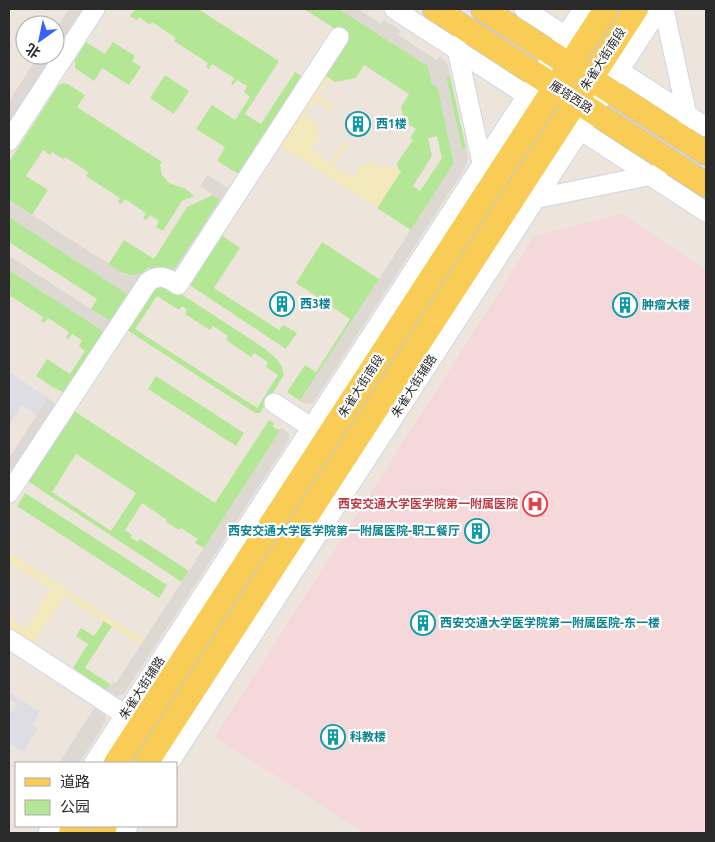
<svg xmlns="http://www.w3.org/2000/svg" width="715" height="842" viewBox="0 0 715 842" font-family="Ubuntu,'Noto Sans SC',sans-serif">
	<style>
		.industrial { fill: #dedce5 }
		.medical { fill: #f4d8da }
		.green { fill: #b3e795; fill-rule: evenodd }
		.sand { fill: #f4e9bc }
		.plaza { fill: #ddd8d2 }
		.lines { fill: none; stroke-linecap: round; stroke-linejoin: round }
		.minor-casing { stroke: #d0d5e4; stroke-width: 21 }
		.major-casing { stroke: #c8c8c8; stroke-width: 26 }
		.minor { stroke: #fff; stroke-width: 19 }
		.major { stroke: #f8cc55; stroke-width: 24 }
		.labels { text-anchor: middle; stroke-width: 4.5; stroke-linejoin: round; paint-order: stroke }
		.street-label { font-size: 12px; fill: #2a2a2a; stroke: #fff }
		.culture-label { font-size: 12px; font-weight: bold; fill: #0d838f; stroke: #fff; text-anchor: start }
		.health-label { font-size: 12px; font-weight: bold; fill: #be3a42; stroke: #fff; text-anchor: end }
	</style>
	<rect width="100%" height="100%" fill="#ede5db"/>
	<path class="industrial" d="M9,372L48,398L37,415L22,405L9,425Z
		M9,692L40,712L31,725L38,729L23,752L9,743V717L17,704L9,699Z"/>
	<path class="medical" d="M622,214L706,270V833H365L215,737L535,236Z"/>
	<path class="green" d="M135,9H198L279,61L245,114L261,124L295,72L305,78L240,173H237L217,161L225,147L196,129L212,105L235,120L250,97L244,92L247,86L237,80L233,85L231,84L234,78L212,64L209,69L206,67L208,63L174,41L176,38L152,22L150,25L139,17L137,20L130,16Z
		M304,9H339L428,66L432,84L438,88L454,164L411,230L377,208L401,171L398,169L397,163L413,140L410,138L416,129L404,122L401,107L409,94L364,65L356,78L335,82L324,75L348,37ZM437,136L442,158L420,191L413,186L432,156L428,138Z
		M86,42L105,54L113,42L135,56L132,61L141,67L129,85L102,68L94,81L75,68V60Z
		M165,75L189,91L174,114L150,98Z
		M450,76L466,148L462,149L446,77Z
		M63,83L68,84L85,95L77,107L162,162L160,165L162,175L169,183L186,189L194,196L182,201L163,231L156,227L159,221L150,215L146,220L143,218L146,213L125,199L121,204L118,202L120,198L86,176L88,172L65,157L63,159L52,152L50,155L43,150L26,176L48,190L32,215L9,200V162L58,86Z
		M213,195L220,200L174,270L148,268L142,273L132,276L120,272L108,265L124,240L154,259L187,207Z
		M9,217L132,297L114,324L91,309L97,299L9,242Z
		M220,234L240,248L214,288L279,330L283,325L297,333L286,349L191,286L190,283Z
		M322,242L379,279L300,401L287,392L305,365L316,372L350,319L296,283Z
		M9,270L108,334L65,393L54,388L36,376L47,359L70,374L85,351L79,346L82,340L72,334L68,339L66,338L69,332L48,318L44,323L41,321L43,317L9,295L11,292L9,290Z
		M155,283L175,290L264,348L277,359L282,367L284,375L260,413H255L127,330ZM157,296L179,310L182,306L187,310L185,314L210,330L213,326L228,336L226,340L251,357L254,353L268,362L266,367L278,375L257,408L135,329Z
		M156,376L244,433L236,446L148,389Z
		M74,411L215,503L269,420L274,423L273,427L279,430L282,428L204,548L195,543L198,539L181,528L179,530L166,522L167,520L142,503L125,530L132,535L131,538L138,542L140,539L189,571L182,582L29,482L27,479ZM76,454L136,493L111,531L52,492Z
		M25,493L167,585L159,598L17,506Z
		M104,621L112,626L85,668L110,684L106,690L73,668L88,644L76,636L81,628L94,636Z"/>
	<path class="sand" d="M324,75L331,79L325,88L322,86L317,94L335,106L332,110L315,100L310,108L306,109L308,119L318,125L317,128L318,136L321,138L318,143L313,144L310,149L322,156L321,159L329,164L344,141L348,144L333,167L341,173L343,170L355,178L358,173L357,168L360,164L363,166L371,163L373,161L383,167L393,166L401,171L377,208L278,144Z
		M9,552L144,640L141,645L65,596L31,647L9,633V614L15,618L13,621L25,629L51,589L9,562Z"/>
	<path class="plaza" d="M69,9H84L55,54V30Z
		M339,9H358L381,24L384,20L401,31L398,35L437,60L440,56L443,59L448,65L450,76L446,77L462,149L466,148L468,158L464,170L324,386L313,403L306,404L300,401L454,163L438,88L432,84L428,66Z
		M39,55H54L9,125V101Z
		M208,175L226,187L229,191L179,272L132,297L9,217V200L126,275H136L156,266L174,269L220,200L200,186Z
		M9,256L114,324L108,334L9,270Z
		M48,398L56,405L14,471L11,470L9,469V458Z
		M282,428L289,434V440L124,694L117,696L106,690L110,684L116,683Z
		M94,708L105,715L106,720L95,739L79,763H59Z"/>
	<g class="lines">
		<defs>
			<path id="minor" d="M394,9L537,102
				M524,9L575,42
				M664,9L688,120
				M456,45L484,172
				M609,64L706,127
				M571,124L706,212
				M9,141L95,9
				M529,200L657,174
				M274,403L312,428
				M9,493L148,282C159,273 168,278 178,285L339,37
				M9,639L136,722
				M94,763L583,9
				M169,763L659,9
				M48,833L53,826
				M123,833L128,826"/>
			<path id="major" d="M435,9L706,185
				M483,9L706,153
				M116,763L606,9
				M146,763L636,9
				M71,833L76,826
				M100,833L105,826"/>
		</defs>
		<use href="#minor" class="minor-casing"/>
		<use href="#major" class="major-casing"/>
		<use href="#minor" class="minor"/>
		<use href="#major" class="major"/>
	</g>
	<defs>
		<symbol id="building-ring" viewBox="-11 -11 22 22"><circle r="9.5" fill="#fff" stroke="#0f9aa8" stroke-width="1.5"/><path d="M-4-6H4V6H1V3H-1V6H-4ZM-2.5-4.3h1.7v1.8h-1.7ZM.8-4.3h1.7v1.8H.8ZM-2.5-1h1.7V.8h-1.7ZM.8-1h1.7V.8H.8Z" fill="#0f9aa8"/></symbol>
		<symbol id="hospital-ring" viewBox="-11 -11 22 22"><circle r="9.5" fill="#fff" stroke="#e0444e" stroke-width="1.5"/><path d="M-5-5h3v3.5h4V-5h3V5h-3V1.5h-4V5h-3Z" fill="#e0444e"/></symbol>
	</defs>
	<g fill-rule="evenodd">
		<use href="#building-ring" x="344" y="110" width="28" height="28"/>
		<use href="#building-ring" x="268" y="290" width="28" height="28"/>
		<use href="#building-ring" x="611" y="291" width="28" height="28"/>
		<use href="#hospital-ring" x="521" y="490" width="28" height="28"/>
		<use href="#building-ring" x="463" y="517" width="28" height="28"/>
		<use href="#building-ring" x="409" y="609" width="28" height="28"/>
		<use href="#building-ring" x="319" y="723" width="28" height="28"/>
	</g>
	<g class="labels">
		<g class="street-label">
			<text transform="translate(603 59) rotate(-57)" y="4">朱雀大街南段</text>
			<text transform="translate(571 97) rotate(33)" y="4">雁塔西路</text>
			<text transform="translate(361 386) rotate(-57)" y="4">朱雀大街南段</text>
			<text transform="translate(414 386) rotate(-57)" y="4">朱雀大街辅路</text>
			<text transform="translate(142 688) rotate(-57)" y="4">朱雀大街辅路</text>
		</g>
		<g class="culture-label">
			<text x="376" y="128">西1楼</text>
			<text x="300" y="308">西3楼</text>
			<text x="642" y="309">肿瘤大楼</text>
			<text x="460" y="535" text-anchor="end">西安交通大学医学院第一附属医院-职工餐厅</text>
			<text x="440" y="627">西安交通大学医学院第一附属医院-东一楼</text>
			<text x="350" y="741">科教楼</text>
		</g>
		<g class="health-label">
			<text x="518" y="508">西安交通大学医学院第一附属医院</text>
		</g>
	</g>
	<rect width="715" height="842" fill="none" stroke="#2a2a2a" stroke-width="20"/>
	<rect x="15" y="762" width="162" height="65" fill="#ffffff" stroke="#aaaaaa"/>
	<rect x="25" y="778" width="25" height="8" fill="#f8cc55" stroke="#aaaaaa"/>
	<text x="60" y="787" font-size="15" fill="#2a2a2a">道路</text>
	<rect x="25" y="800" width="25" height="15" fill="#b3e795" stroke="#aaaaaa"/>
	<text x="60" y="812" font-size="15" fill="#2a2a2a">公园</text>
	<g transform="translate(40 40) rotate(213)"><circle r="24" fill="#ffffff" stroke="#aaaaaa"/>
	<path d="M0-4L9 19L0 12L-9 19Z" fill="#3663ff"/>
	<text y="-8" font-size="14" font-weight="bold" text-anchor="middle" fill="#2a2a2a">北</text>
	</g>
</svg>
